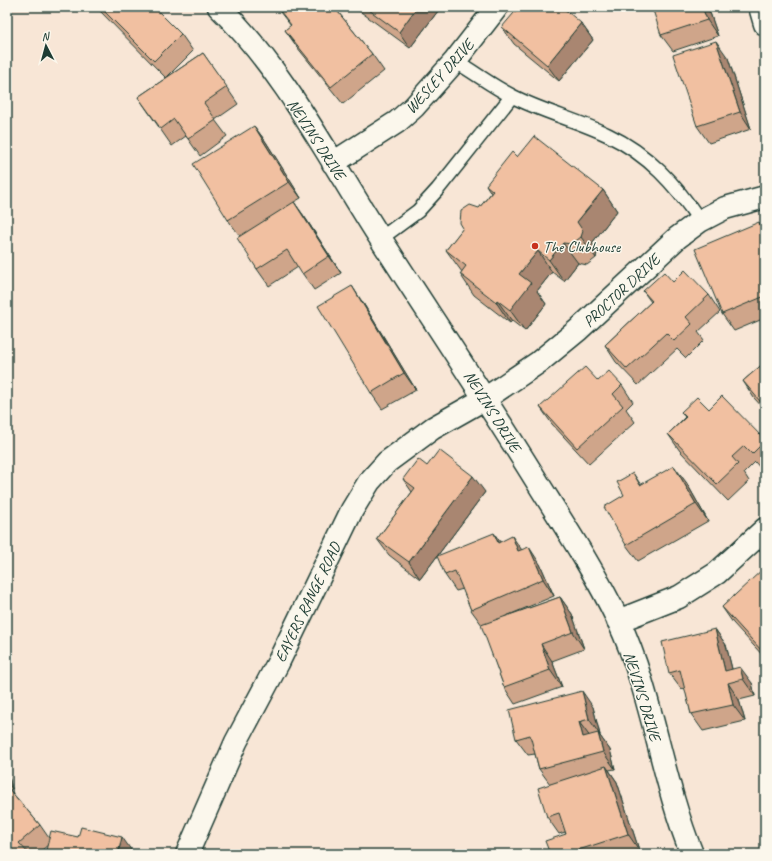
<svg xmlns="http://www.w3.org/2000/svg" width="772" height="861" viewBox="0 0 772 861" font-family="Caveat,sans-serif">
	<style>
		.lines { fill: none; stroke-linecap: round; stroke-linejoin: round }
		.service-casing { stroke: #1f3d34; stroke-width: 16 }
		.minor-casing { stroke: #1f3d34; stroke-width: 25 }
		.service { stroke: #fbf7ec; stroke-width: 13 }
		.minor { stroke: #fbf7ec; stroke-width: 22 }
		.wall { fill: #cfa58a; stroke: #1f3d34 }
		.shaded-wall { fill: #a98671; stroke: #1f3d34 }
		.building { fill: #f1c0a1; stroke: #1f3d34 }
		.poi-dot { fill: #c8321e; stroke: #fbf7ec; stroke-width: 1.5 }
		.labels { text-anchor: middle; stroke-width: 3; stroke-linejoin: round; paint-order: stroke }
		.street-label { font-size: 16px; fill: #1f3d34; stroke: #fbf7ec }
		.poi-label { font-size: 16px; fill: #1f3d34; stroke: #fbf7ec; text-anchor: start }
	</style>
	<rect width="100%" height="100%" fill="#f8e6d6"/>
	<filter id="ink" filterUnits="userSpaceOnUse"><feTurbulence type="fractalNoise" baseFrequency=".025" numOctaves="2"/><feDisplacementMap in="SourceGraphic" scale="8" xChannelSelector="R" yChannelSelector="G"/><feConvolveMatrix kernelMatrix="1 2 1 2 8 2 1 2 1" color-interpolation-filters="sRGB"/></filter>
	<g filter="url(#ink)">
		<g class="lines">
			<defs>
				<path id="service" d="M455,61C474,72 492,86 512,96C543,112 577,120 608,135C648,154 676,185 700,221
					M380,239L418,211L438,189L512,96"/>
				<path id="minor" d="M219,7C285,71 332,164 382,241C435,323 490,405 541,488C568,531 596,574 618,620C653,694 661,778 692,854
					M760,7L765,24
					M333,163L397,122L414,107L455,61L497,7
					M618,621L679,597L717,573L765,529
					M187,854L236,742L278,663L352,510L369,482L387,462L433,428L486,398L539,362L578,330L677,238L700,221L725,208L765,197"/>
			</defs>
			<use href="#service" class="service-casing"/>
			<use href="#minor" class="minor-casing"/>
			<use href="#service" class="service"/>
			<use href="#minor" class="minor"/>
		</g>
		<path class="wall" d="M96,7H154L181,34L193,51L166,78Z
			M276,7H334L372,54L384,71L343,104L297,47L285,30L291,26Z
			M354,7H441L410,48Z
			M708,7L718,36L673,51L661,35Z
			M581,23L593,40L559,81L514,44L502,27Z
			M203,53L238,104L215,120L227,136L200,156L186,136L172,146L138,97Z
			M728,58L751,129L709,143L697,126Z
			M254,126L266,142L301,198L294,202L306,219L341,273L314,290L298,267L269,286L257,269L240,236L228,220Z
			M517,157L603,190L617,211L592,243L597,252L596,258L587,265L578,263L564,281L552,272L537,291L546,304L525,331L512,321L510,323L474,295L460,274L462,272L446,250L491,193L486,185Z
			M759,222L765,231V318L734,331L722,314Z
			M673,282L709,295L720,312L698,332L704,340L686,358L677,349L638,385L616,362L605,345L651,302L643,291Z
			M363,303L416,390L382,409L371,393Z
			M765,362V410L754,398L743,381Z
			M598,381L622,385L633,402L626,409L635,422L589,464L552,424L540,407Z
			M709,409L765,440V469L763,471L755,462L744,473L749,481L728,501L680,451L668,434L685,417L681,412Z
			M427,466L485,492L420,579L389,555L377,539L412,492L403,479Z
			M633,473L641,485L686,482L708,521L638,561L626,545L624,495Z
			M500,542L522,550L540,564L554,596L504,617L560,597L572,614L584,649L552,661L562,687L515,704L504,687L482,625L471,610L463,589L456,591L445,575Z
			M765,569V658L733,623L722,607Z
			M715,629L726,645L732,669L752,683L755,696L739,700L745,721L703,731L691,714L685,688L681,689L669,673Z
			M593,707L600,735V736L610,750L615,769L609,770L617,782L639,850L628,854H550L566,834L565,832L559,834L547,817L550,784L539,769L535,754L528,755L516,739Z
			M7,768L12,789L10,790L40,825L49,838L134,854L48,845L37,854H7Z"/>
		<path class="shaded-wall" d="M417,7H441L410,48L399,32Z
			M594,7H599L597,10Z
			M702,7H708L718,36L707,20Z
			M581,23L593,40L559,81L547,65Z
			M716,41L728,58L751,129L740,112Z
			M254,126L266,142L301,198L289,182Z
			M603,190L617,211L592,243L597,252L596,258L581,237L577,222Z
			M294,202L306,219L341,273L329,256Z
			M759,222L765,231V237Z
			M563,243L578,263L564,281L549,260Z
			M538,251L552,272L537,291L546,304L525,331L510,310L519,274Z
			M352,286L363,303L416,390L404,373Z
			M497,300L512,321L510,323L496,302Z
			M674,466L686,482L708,521L696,504Z
			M473,476L485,492L420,579L409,562Z
			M494,533L505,549L498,543Z
			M512,536L524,553L518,551Z
			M529,547L540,564L554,596L543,579Z
			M560,597L572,614L584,649L573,632Z
			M715,629L726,645L735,681L725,671Z
			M541,644L552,661L562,687L550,670Z
			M740,667L752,683L755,696L743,679Z
			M728,683L739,700L745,721L733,705Z
			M582,691L593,707L600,735L589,719Z
			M579,722L591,738L583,737Z
			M598,733L610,750L615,769L603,752Z
			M606,766L617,782L639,850L628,834Z
			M7,768L12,789L7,782Z
			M122,837L134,854H118Z"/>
		<path class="building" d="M100,7H154L181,34L154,61Z
			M277,7H334L372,54L331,87L285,30L291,25Z
			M365,7H417L399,32Z
			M519,7H562L581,23L547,65L502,27Z
			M652,7H702L707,20L661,35Z
			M716,41L740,112L697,126L673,55Z
			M203,53L227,87L204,103L216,120L188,139L174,119L161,129L138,97Z
			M254,126L289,182L228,220L193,164Z
			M534,136L603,190L577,222L583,231L581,237L572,244L563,243L549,260L538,251L519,274L531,283L510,310L497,300L496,302L460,274L466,266L446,250L463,228L460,223L461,211L470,205L479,208L493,191L486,185L512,152L517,157Z
			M294,202L329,256L302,274L287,250L257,269L237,238Z
			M759,222L765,237V296L722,314L695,249Z
			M685,270L709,295L686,317L692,324L674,341L666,333L627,369L605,345L652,301L643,291L664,272L673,282Z
			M352,286L404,373L371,393L318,306Z
			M765,347V352L762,349Z
			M765,362V407L743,381Z
			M585,367L598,381L609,371L622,385L613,394L623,406L577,448L540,407Z
			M722,396L765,440V441L752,454L744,446L732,457L738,464L717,484L668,434L686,417L681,412L697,397L709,409Z
			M439,450L473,476L409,562L377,539L415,488L403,479L418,459L427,466Z
			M674,466L696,504L626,545L604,507L624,495L617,482L633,473L640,485Z
			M494,533L498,543L512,536L518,551L529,547L543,579L471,610L455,571L445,575L437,556Z
			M764,568L765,569V648L762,651L722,607Z
			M560,597L573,632L541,644L550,670L504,687L481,625Z
			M715,629L725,671L740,667L743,679L728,683L733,705L691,714L680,670L669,673L662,642Z
			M582,691L589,719L579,722L583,737L598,733L603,752L539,769L530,735L516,739L509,710Z
			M606,766L628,834L566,854H550L545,841L566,834L559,813L547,817L538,788Z
			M7,787L40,825L19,843L29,854H7Z
			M81,827L122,837L118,854H45L51,831L78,837Z"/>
	</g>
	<circle class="poi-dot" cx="535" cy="246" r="4"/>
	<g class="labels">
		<g class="street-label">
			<text transform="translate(439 76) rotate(-48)" y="6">WESLEY DRIVE</text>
			<text transform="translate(317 139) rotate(57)" y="6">NEVINS DRIVE</text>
			<text transform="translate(621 290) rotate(-43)" y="6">PROCTOR DRIVE</text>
			<text transform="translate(493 411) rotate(58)" y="6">NEVINS DRIVE</text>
			<text transform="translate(307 602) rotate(-64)" y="6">EAYERS RANGE ROAD</text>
			<text transform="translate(643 696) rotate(73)" y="6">NEVINS DRIVE</text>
		</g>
		<g class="poi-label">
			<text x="543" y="252">The Clubhouse</text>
		</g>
	</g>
	<rect width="772" height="861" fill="none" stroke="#fbf7ec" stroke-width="24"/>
	<rect x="12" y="12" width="748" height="837" fill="none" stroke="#1f3d34" stroke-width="1.5" filter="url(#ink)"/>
	<g transform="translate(46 46) rotate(354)" stroke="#fbf7ec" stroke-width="3" paint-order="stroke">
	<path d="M0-3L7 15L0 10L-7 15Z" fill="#1f3d34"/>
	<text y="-6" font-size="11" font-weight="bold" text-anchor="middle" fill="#1f3d34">N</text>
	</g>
</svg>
